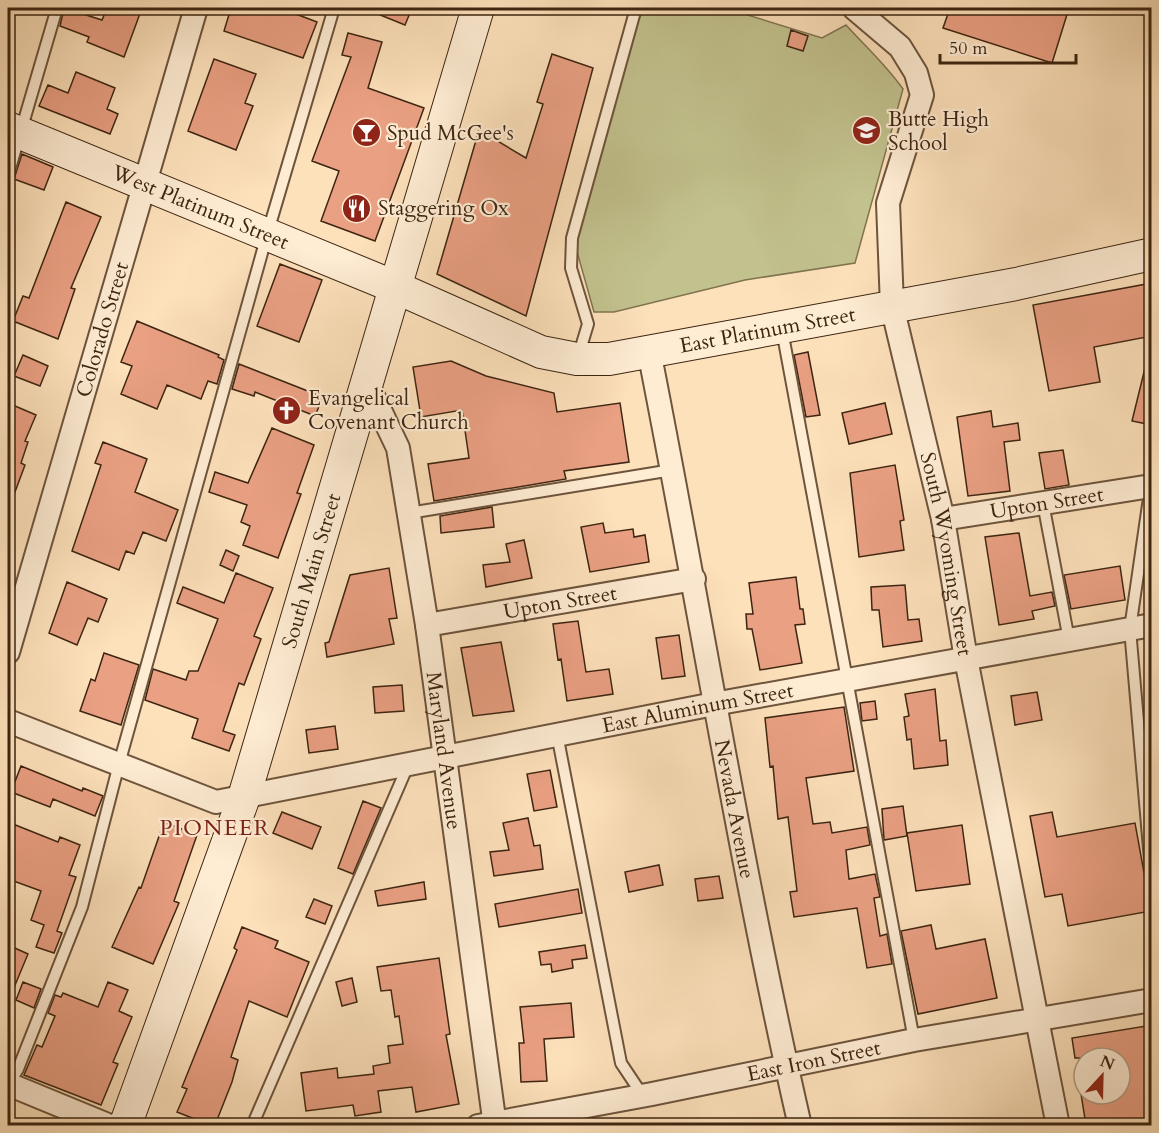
<svg xmlns="http://www.w3.org/2000/svg" width="1159" height="1133" viewBox="0 0 1159 1133" font-family="Cardo,serif">
	<style>
		.green { fill: #c2c28e; stroke: #807450; stroke-width: 1.5 }
		.building { fill: #eaa083; stroke: #3d2511; stroke-width: 1.5 }
		.lines { fill: none; stroke-linecap: round; stroke-linejoin: round }
		.lane-casing { stroke: #6d543c; stroke-width: 14 }
		.street-casing { stroke: #6d543c; stroke-width: 26 }
		.secondary-casing { stroke: #3d2511; stroke-width: 34 }
		.lane { stroke: #feecd3; stroke-width: 10 }
		.street { stroke: #feecd3; stroke-width: 22 }
		.secondary { stroke: #feecd3; stroke-width: 32 }
		.labels { text-anchor: middle; stroke-width: 4.5; stroke-linejoin: round; paint-order: stroke }
		.poi-label { font-size: 21px; fill: #3d2511; stroke: #feecd3; text-anchor: start }
		.street-label { font-size: 21px; fill: #3d2511; stroke: #feecd3 }
		.neighbourhood-label { font-size: 22px; letter-spacing: 1.5px; fill: #7a1f14; stroke: #feecd3 }
	</style>
	<rect width="100%" height="100%" fill="#fde1bb"/>
	<filter id="stains"><feTurbulence type="fractalNoise" baseFrequency=".00333" numOctaves="4"/><feColorMatrix values="0 0 0 0 .2 0 0 0 0 .09 0 0 0 0 .02 0 0 0 .5 -.17"/></filter>
	<radialGradient id="worn" r=".72"><stop offset=".6" stop-color="#630" stop-opacity="0"/><stop offset="1" stop-color="#630" stop-opacity=".3"/></radialGradient>
	<path class="green" d="M640,8H725L822,38L846,25C866,47 886,65 903,89L855,263L745,280L614,312H594L574,241Z"/>
	<path class="building" d="M64,8L102,20L107,8H142L124,57L87,42L89,37L60,26Z
		M231,8H280L317,22L303,58L224,31Z
		M363,8H412L405,25Z
		M950,8H1069L1052,63L943,28Z
		M791,30L808,36L803,51L787,46Z
		M348,33L382,42L368,88L424,108L375,241L321,221L339,171L312,161L351,57L342,55Z
		M552,54L593,68L526,316L437,274L479,130L526,158L543,104L537,102Z
		M214,59L256,74L245,103L253,106L236,150L188,131Z
		M76,72L115,88L107,109L118,114L110,134L39,106L48,85L68,93Z
		M22,154L53,167L44,190L14,179Z
		M66,202L101,217L71,288L75,289L58,339L13,321L23,296L29,298Z
		M280,264L322,280L299,342L257,326Z
		M1152,283V336L1094,347L1100,382L1049,391L1033,305Z
		M137,321L219,355L218,357L224,360L217,384L208,381L201,399L167,385L157,409L121,394L132,366L121,362Z
		M808,352L820,415L806,417L794,355Z
		M23,355L48,366L40,386L14,376Z
		M451,361L486,376L554,393L557,412L620,403L629,462L564,471L566,479L434,501L428,464L469,458L462,410L421,417L413,367Z
		M239,364L323,397L315,416L255,392L254,396L232,389Z
		M1146,364H1152V425L1132,421Z
		M8,403L36,415L25,441L28,442L21,463L25,465L9,508Z
		M885,403L892,434L849,444L842,413Z
		M991,411L993,427L1018,423L1020,440L1004,442L1010,491L968,496L957,417Z
		M272,428L314,445L297,493L301,494L278,558L243,545L250,526L241,522L247,505L209,492L215,472L248,483Z
		M103,442L147,459L135,492L178,510L166,541L143,532L134,554L126,551L119,570L72,551L101,465L95,463Z
		M1063,450L1069,485L1045,489L1039,453Z
		M895,465L904,520L900,521L904,550L859,557L850,473Z
		M492,507L494,527L441,533L440,516Z
		M603,523L605,533L633,529L634,537L645,535L649,562L590,572L581,527Z
		M1019,533L1030,596L1052,592L1055,606L1032,611L1034,619L999,625L985,537Z
		M524,540L532,578L486,587L483,565L510,562L506,544Z
		M226,550L239,556L233,571L220,565Z
		M1120,566L1125,600L1071,609L1064,575Z
		M389,568L397,618L389,619L394,644L327,657L325,643L329,642L350,575Z
		M236,573L273,588L254,636L261,639L244,685L239,683L223,731L235,735L229,751L192,738L198,719L145,700L153,669L186,680L189,671H198L218,619L177,603L183,587L224,603Z
		M796,577L800,609H803L805,624L795,625L802,663L760,670L752,629H747L746,614H753L749,583Z
		M67,582L107,599L98,622L88,618L77,645L49,633Z
		M905,585L908,620L919,619L922,641L883,647L879,610H872L871,587Z
		M578,621L586,672L609,669L613,694L567,701L561,659L558,660L553,624Z
		M679,635L685,676L662,679L656,638Z
		M501,642L514,711L473,716L461,648Z
		M104,653L139,665L121,725L80,711L91,679L95,681Z
		M402,685L404,711L375,713L373,687Z
		M935,689L940,741L946,740L948,765L914,769L911,739L907,740L904,717L909,716L905,694Z
		M1037,692L1042,720L1015,725L1011,696Z
		M875,701L877,719L862,721L860,703Z
		M844,707L854,771L806,778L813,824L830,822L832,833L867,827L870,845L846,850L849,879L875,874L880,897L874,898L880,936L887,934L892,964L867,968L857,908L794,917L790,892L797,891L788,817L778,819L773,766L770,767L765,718Z
		M335,726L338,749L309,753L306,730Z
		M21,766L82,791L83,788L103,796L95,816L53,799L50,807L11,792Z
		M550,770L557,807L534,811L527,774Z
		M363,801L381,808L353,874L338,868Z
		M903,806L907,836L884,840L882,809Z
		M282,812L321,827L312,849L273,833Z
		M1052,812L1057,837L1135,823L1151,911L1068,926L1062,894L1045,897L1030,816Z
		M528,818L534,846L540,845L543,869L494,876L490,852L509,850L503,823Z
		M8,822L58,842L60,837L80,845L69,875L76,877L57,931L62,933L54,953L36,947L44,925L31,920L41,891L8,879Z
		M164,822L197,835L174,901L179,903L153,964L112,947L139,887L141,888Z
		M962,825L970,884L916,891L907,833Z
		M659,865L663,885L629,892L625,872Z
		M719,876L723,898L698,901L695,879Z
		M424,882L426,899L378,906L375,891Z
		M578,889L582,913L499,927L495,904Z
		M314,899L332,906L325,924L306,917Z
		M931,925L936,949L985,939L997,998L918,1014L901,931Z
		M242,927L278,941L275,948L309,962L287,1017L249,1001L231,1057L238,1060L232,1082L215,1125H210L177,1112L187,1089L182,1087L237,950L234,948Z
		M8,945L28,954L8,1002Z
		M585,945L587,958L572,960L573,968L552,972L551,964L541,965L539,952Z
		M439,958L450,1034L446,1035L459,1104L416,1112L412,1087L378,1091L381,1112L355,1116L353,1105L306,1111L301,1073L337,1068L338,1078L374,1074L373,1066L390,1063L388,1046L403,1044L399,1016L395,1017L391,990L381,991L377,967Z
		M352,978L357,1002L342,1006L336,982Z
		M23,982L41,989L34,1008L16,1000Z
		M108,982L128,990L119,1011L132,1017L113,1062L118,1064L101,1105L24,1075L37,1045L42,1047L55,1016L48,1013L55,995L61,997L63,993L98,1007Z
		M571,1003L574,1037L544,1039L547,1081L521,1082L519,1043H524L520,1007Z
		M1146,1026L1152,1056V1125H1086L1081,1094H1120V1058H1075L1072,1038Z"/>
	<g class="lines">
		<defs>
			<path id="lane" d="M8,175L57,8
				M782,330L914,1040
				M578,357L588,324L571,268L572,238L636,8
				M1151,484L1130,629L1152,883
				M1043,503L1069,640
				M409,513L672,470
				M557,734L621,1063L643,1096
				M8,1085L18,1069L82,907L119,764L267,235L334,8
				M252,1126L409,763"/>
			<g id="street">
				<path id="s1" d="M854,8L900,47L916,73L922,95L888,203L892,306L943,519L966,659L1058,1126"/>
				<path id="s2" d="M649,351C700,609 741,869 800,1126"/>
				<path id="s3" d="M367,383L398,448L427,625L495,1126"/>
				<path id="s4" d="M943,519L1151,486"/>
				<path id="s5" d="M427,625L694,579"/>
				<path id="s6" d="M8,652L196,8"/>
				<path id="s7" d="M8,721L216,802L714,704L1152,625"/>
				<path d="M8,1084L110,1126"/>
				<path id="s8" d="M478,1126L652,1094L914,1040L1152,1000"/>
			</g>
			<g id="secondary">
				<path id="s9" d="M8,128L395,287L541,352L577,359H609L1016,284L1152,254"/>
				<path id="s10" d="M125,1126L244,797L478,8"/>
			</g>
		</defs>
		<use href="#lane" class="lane-casing"/>
		<use href="#street" class="street-casing"/>
		<use href="#secondary" class="secondary-casing"/>
		<use href="#lane" class="lane"/>
		<use href="#street" class="street"/>
		<use href="#secondary" class="secondary"/>
	</g>
	<defs>
		<symbol id="school-disc" viewBox="-11 -11 22 22"><circle r="9.5" fill="#8f2418" stroke="#feecd3"/><path d="M0-5L7-2L0 1L-7-2ZM-4 1L0 2.5L4 1V4Q0 6-4 4Z" fill="#fff"/></symbol>
		<symbol id="bar-disc" viewBox="-11 -11 22 22"><circle r="9.5" fill="#8f2418" stroke="#feecd3"/><path d="M-6-5H6L.8 .8V4.5H3.5V6h-7V4.5H-.8V.8Z" fill="#fff"/></symbol>
		<symbol id="restaurant-disc" viewBox="-11 -11 22 22"><circle r="9.5" fill="#8f2418" stroke="#feecd3"/><path d="M-5-6h1v4h1v-4h1v4h1v-4h1v5L-1.5 .5V6h-2V.5L-5-1ZM5-6V6H3V1.5H1.5Q1.5-4 5-6Z" fill="#fff"/></symbol>
		<symbol id="church-disc" viewBox="-11 -11 22 22"><circle r="9.5" fill="#8f2418" stroke="#feecd3"/><path d="M-1.2-6h2.4v3.5h3.3v2.4h-3.3V6h-2.4V-.1h-3.3v-2.4h3.3Z" fill="#fff"/></symbol>
	</defs>
	<g fill-rule="evenodd">
		<use href="#school-disc" x="850" y="114" width="33" height="33"/>
		<use href="#bar-disc" x="350" y="116" width="33" height="33"/>
		<use href="#restaurant-disc" x="340" y="192" width="33" height="33"/>
		<use href="#church-disc" x="270" y="394" width="33" height="33"/>
	</g>
	<g class="labels">
		<g class="poi-label">
			<text x="888" y="126">Butte High<tspan x="888" dy="24">School</tspan></text>
			<text x="387" y="140">Spud McGee's</text>
			<text x="378" y="215">Staggering Ox</text>
			<text x="308" y="405">Evangelical<tspan x="308" dy="24">Covenant Church</tspan></text>
		</g>
		<g class="street-label">
			<text dy="7" stroke="none"><textPath href="#s9" startOffset="208">West Platinum Street</textPath></text>
			<text dy="7" stroke="none"><textPath href="#s9" startOffset="808">East Platinum Street</textPath></text>
			<text dy="7" stroke="none"><textPath href="#s6" startOffset="336">Colorado Street</textPath></text>
			<text dy="7" stroke="none"><textPath href="#s4" startOffset="105">Upton Street</textPath></text>
			<text dy="7" stroke="none"><textPath href="#s1" startOffset="584">South Wyoming Street</textPath></text>
			<text dy="7" stroke="none"><textPath href="#s10" startOffset="586">South Main Street</textPath></text>
			<text dy="7" stroke="none"><textPath href="#s5" startOffset="135">Upton Street</textPath></text>
			<text dy="7" stroke="none"><textPath href="#s7" startOffset="714">East Aluminum Street</textPath></text>
			<text dy="7" stroke="none"><textPath href="#s3" startOffset="378">Maryland Avenue</textPath></text>
			<text dy="7" stroke="none"><textPath href="#s2" startOffset="466">Nevada Avenue</textPath></text>
			<text dy="7" stroke="none"><textPath href="#s8" startOffset="342">East Iron Street</textPath></text>
		</g>
		<g class="neighbourhood-label">
			<text x="215" y="835">PIONEER</text>
		</g>
	</g>
	<rect width="1159" height="1133" fill="none" stroke="#fde1bb" stroke-width="30"/>
	<rect x="9" y="9" width="1141" height="1115" fill="none" stroke="#3d2511" stroke-width="3"/>
	<rect x="15" y="15" width="1129" height="1103" fill="none" stroke="#3d2511" stroke-width="1.5"/>
	<g transform="translate(1102 1076) rotate(22)"><circle r="28" fill="#feecd3" stroke="#b19c85" stroke-width="1.5"/>
	<path d="M0-4.5L10 22L0 15L-10 22Z" fill="#8f2418"/>
	<text y="-9" font-size="16" font-weight="bold" text-anchor="middle" fill="#3d2511">N</text>
	</g>
	<path d="M940 54v9h136v-9" fill="none" stroke="#3d2511" stroke-width="3"/>
	<text x="949" y="54" font-size="18" fill="#3d2511" stroke="#feecd3" stroke-width="4.5" paint-order="stroke">50 m</text>
	<rect width="100%" height="100%" filter="url(#stains)"/>
	<rect width="100%" height="100%" fill="url(#worn)"/>
</svg>
